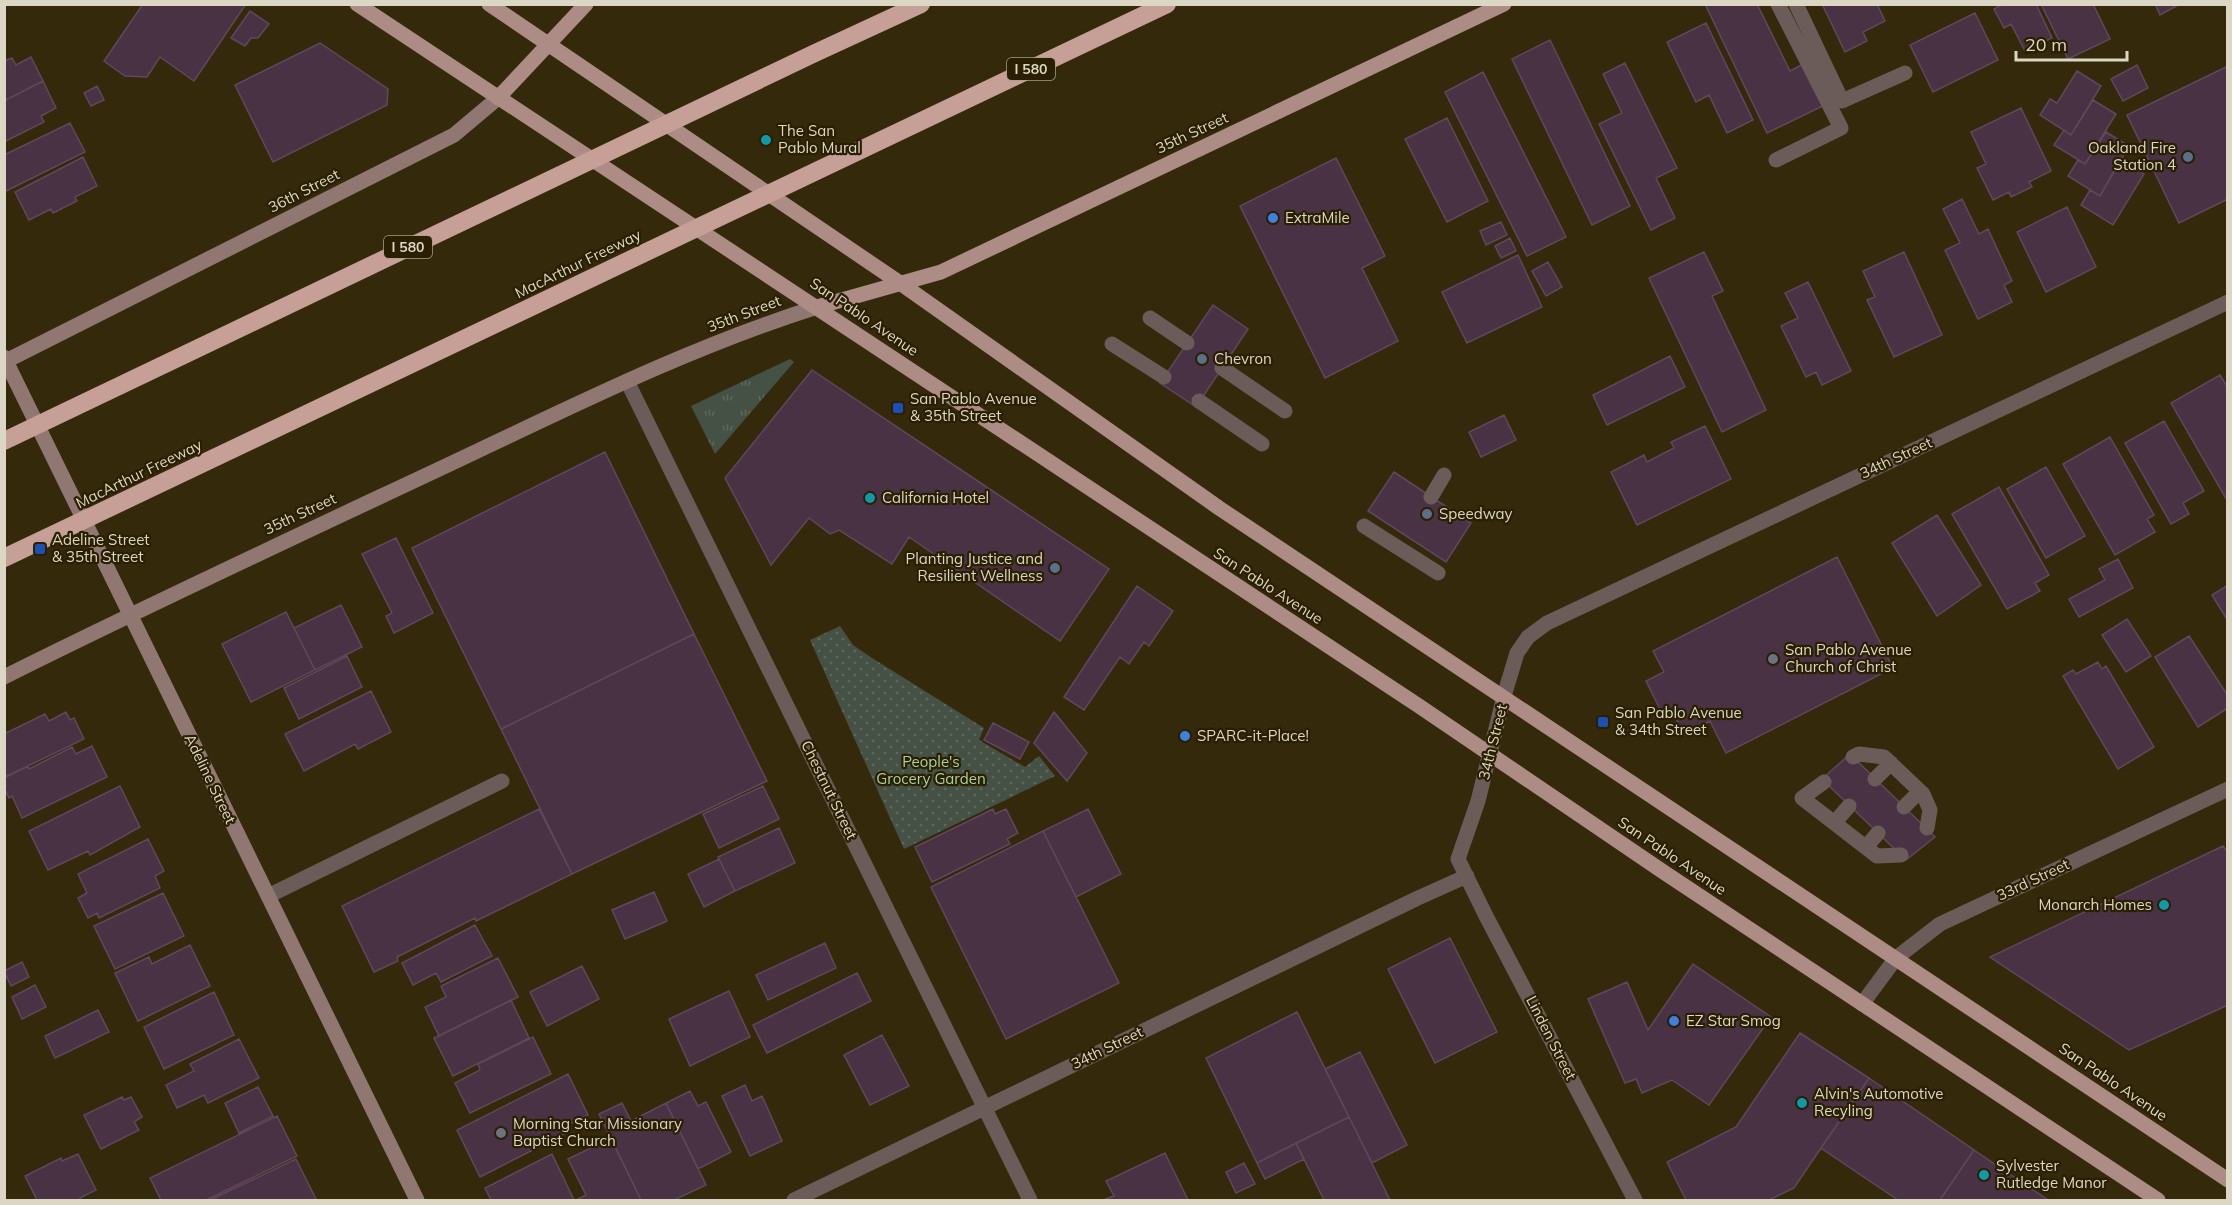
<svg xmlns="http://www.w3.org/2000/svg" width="2232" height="1205" viewBox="0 0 2232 1205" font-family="Mulish,sans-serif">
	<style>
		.grass { fill: url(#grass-tufts) }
		.garden { fill: url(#garden-dots) }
		.building { fill: #493244; stroke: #61475c; stroke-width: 1.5 }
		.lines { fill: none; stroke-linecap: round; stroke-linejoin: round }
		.lane { stroke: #6c5c59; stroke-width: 15 }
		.street { stroke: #6c5c59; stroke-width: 15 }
		.secondary { stroke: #907772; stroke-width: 15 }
		.primary { stroke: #ac8c85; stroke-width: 15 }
		.highway { stroke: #c69f97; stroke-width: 18 }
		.culture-dot { fill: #0f9aa8; stroke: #2a1f01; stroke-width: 2 }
		.service-dot { fill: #5c6f8a; stroke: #2a1f01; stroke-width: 2 }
		.shop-dot { fill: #3f7fe0; stroke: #2a1f01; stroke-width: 2 }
		.transit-dot { fill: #1a4fb4; stroke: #2a1f01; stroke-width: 2 }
		.worship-dot { fill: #6b7280; stroke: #2a1f01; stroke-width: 2 }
		.labels { text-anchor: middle; stroke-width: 4.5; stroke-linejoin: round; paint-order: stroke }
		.shield { fill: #2a1f01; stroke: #a79f8a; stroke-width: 1.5 }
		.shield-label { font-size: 14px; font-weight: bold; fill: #dcd6c5 }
		.poi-label { font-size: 15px; fill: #dcd6c5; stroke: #2a1f01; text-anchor: start }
		.street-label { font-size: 15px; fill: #dcd6c5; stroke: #2a1f01 }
		.park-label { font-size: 15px; fill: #a7d1a7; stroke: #2a1f01 }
	</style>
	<defs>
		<pattern id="grass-tufts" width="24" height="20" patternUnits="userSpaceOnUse" patternTransform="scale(1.5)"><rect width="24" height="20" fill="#445144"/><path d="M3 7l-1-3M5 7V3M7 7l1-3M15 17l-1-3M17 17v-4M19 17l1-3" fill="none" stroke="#5e695e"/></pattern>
		<pattern id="garden-dots" width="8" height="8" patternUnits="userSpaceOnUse" patternTransform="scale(1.5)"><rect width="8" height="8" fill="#445144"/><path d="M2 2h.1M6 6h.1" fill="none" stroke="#5e695e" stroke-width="1.8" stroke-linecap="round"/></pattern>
	</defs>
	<rect width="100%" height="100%" fill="#34290a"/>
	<path class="grass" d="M790,359L794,362L715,454L691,406Z"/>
	<path class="garden" d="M840,626L853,645L872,658L984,728L979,740L1025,767L1039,756L1055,776L904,849L810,640Z"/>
	<path class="building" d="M143,4H246L194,81L160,57L147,77L125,76L104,61Z
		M1705,4H1757L1790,71L1803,64L1823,106L1767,133Z
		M1822,4H1877L1885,21L1863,32L1867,41L1845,52Z
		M2003,4H2036L2052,38L2025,51L2011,24L2004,28L1994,9Z
		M2041,4H2093L2110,39L2068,59Z
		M2155,4H2180L2160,15Z
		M250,11L269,24L258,38H251L245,46L231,38Z
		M1975,13L1998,60L1933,92L1910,45Z
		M1706,23L1753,120L1727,133L1709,95L1696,102L1667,42Z
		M1550,40L1630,206L1592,225L1512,59Z
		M320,43L388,89L387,105L273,162L235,85Z
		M31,57L43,81L4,101V61L12,58L16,65Z
		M1625,63L1677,168L1656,178L1675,218L1651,230L1599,124L1622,113L1603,74Z
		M2137,65L2148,88L2123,101L2111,79Z
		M2228,66V199L2179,223L2127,115Z
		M2077,71L2101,86L2071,135L2040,115L2050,99L2057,103Z
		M1483,72L1566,237L1527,256L1445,92Z
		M43,81L56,108L41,116L44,122L4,142V101Z
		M97,86L104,100L91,106L84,93Z
		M2093,100L2116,114L2085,164L2054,145L2064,130L2071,135Z
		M2021,108L2051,171L2029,182L2032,187L2011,197L2009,192L1993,200L1977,168L1986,164L1971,132Z
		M1447,118L1488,201L1447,222L1405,139Z
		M70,123L85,152L4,192V155Z
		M2106,132L2129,146L2100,196L2068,176L2078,160L2085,164Z
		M83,157L97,186L75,197L77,201L53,213L51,209L29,220L15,192Z
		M1336,158L1385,256L1362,268L1398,341L1325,378L1240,206Z
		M2120,160L2144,174L2113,225L2081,205L2090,190L2100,196Z
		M1962,199L1979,234L1988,229L2012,281L2004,285L2012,302L1978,319L1945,250L1960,243L1943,209Z
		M2067,207L2096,267L2046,292L2017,232Z
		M1501,222L1507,235L1486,245L1480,231Z
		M1510,238L1516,251L1501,258L1495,246Z
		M1704,252L1723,291L1712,296L1766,410L1722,432L1649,278Z
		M1904,252L1942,335L1894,357L1867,300L1875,297L1863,271Z
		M1518,255L1542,307L1467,343L1442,292Z
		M1548,262L1562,287L1546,296L1532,271Z
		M1808,282L1851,371L1822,385L1816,372L1806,377L1781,326L1798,318L1785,293Z
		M1213,305L1248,329L1196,407L1160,383Z
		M1670,356L1685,387L1607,425L1593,395Z
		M812,370L1109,569L1060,641L909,537L892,564L839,530L830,534L809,518L771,565L725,478Z
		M2220,375L2228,388V502L2171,403Z
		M1504,415L1516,440L1481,457L1469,432Z
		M2164,421L2204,491L2183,503L2189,514L2171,524L2125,443Z
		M1705,426L1731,479L1637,525L1611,472L1644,455L1647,462L1674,448L1671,442Z
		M2110,437L2154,515L2147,519L2155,532L2115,555L2063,464Z
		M605,452L694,634L501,729L412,548Z
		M2046,467L2085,536L2046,558L2007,489Z
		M1394,472L1471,523L1446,562L1368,511Z
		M1999,487L2049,575L2035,583L2040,591L2007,609L1952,514Z
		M1937,515L1981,585L1937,616L1892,543Z
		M396,538L433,613L394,633L386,616L392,613L362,554Z
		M1837,557L1893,668L1726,753L1710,721L1684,735L1673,713L1664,717L1646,681L1664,672L1653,651Z
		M2118,559L2133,588L2079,617L2069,599L2105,580L2099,569Z
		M2228,585V621L2212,595Z
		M1137,586L1173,611L1149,646L1144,642L1129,664L1120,657L1084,710L1064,697Z
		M341,605L362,647L315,670L294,628Z
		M286,612L315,670L251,702L222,644Z
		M2127,619L2151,656L2126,672L2102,635Z
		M694,634L767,781L572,874L501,729Z
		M2189,636L2228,696V708L2198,727L2155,657Z
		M347,656L362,687L299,719L284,688Z
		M2098,662L2102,669L2106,666L2154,747L2118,769L2063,676L2073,670L2076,674Z
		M371,691L391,732L358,749L355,744L304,771L285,734Z
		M66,712L70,720L74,718L84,739L7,776L4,773V734L45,714L49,721Z
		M1054,712L1087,753L1067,781L1034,743Z
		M993,723L1029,742L1020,759L984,740Z
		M92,746L107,777L22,818L12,796L9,798L4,788V778L28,766L29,769L72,747L76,754Z
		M1850,754L1935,837L1906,860L1822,779Z
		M120,786L140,827L90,855L88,851L48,870L29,831Z
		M763,786L779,819L719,848L703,814Z
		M539,809L572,874L476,921L475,918L397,957L398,961L374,972L342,906Z
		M993,809L995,814L1006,809L1018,833L1007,839L1010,844L932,882L915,847Z
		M1088,809L1121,874L1076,897L1043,831Z
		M779,828L795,863L735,891L718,857Z
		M1043,831L1119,983L1006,1039L931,887Z
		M148,839L164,871L155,876L160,888L99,918L97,913L88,918L78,898L87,893L78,874Z
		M2223,846L2228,853V1005L2129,1050L1990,957Z
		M719,859L735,891L704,907L688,874Z
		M654,892L667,921L625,939L612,910Z
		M163,893L184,936L115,969L94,926Z
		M475,925L492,956L441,982L436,973L413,985L402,963Z
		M1450,938L1497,1032L1435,1063L1388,969Z
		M825,943L836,968L768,1000L756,975Z
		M190,945L210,986L138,1021L115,973L149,957L152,964Z
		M498,958L518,997L439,1036L425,1007L446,997L441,986Z
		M22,962L29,977L11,986L4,971Z
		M1693,964L1771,1017L1709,1105L1672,1080L1642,1093L1636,1079L1625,1083L1588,999L1627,982L1648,1030Z
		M582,966L599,999L547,1026L530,992Z
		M857,973L871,1001L767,1053L753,1025Z
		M35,985L46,1007L22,1019L12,997Z
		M729,991L750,1037L690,1066L669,1019Z
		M214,992L234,1035L164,1069L144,1027Z
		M511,1000L529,1038L453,1076L434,1038Z
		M98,1010L109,1032L55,1058L45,1036Z
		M1297,1012L1349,1117L1257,1163L1206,1058Z
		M1800,1033L1869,1078L1821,1148L1794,1188L1769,1200H1686L1667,1162L1736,1127Z
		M882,1035L909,1086L870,1105L844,1055Z
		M533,1037L551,1074L470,1113L455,1083L480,1070L478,1064Z
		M239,1039L259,1078L208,1103L204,1095L177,1108L166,1085L194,1071L190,1064Z
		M1360,1052L1407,1145L1372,1163L1325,1069Z
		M568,1074L588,1115L565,1126L568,1132L480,1177L457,1130Z
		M1869,1078L1974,1150L1940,1200H1898L1821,1148Z
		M745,1085L752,1101L762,1096L782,1141L750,1156L722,1096Z
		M258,1087L273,1116L239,1133L225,1103Z
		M690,1091L698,1106L706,1102L731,1152L698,1169L666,1103Z
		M122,1097L124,1100L131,1097L142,1117L134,1122L139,1130L101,1149L84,1115Z
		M622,1103L631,1121L666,1103L706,1185L674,1200H641L599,1114Z
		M277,1116L297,1156L206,1200H161L150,1178Z
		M1349,1117L1390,1200H1324L1296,1143Z
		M611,1138L641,1200H576L586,1195L568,1159Z
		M1296,1143L1304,1159L1265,1179L1257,1163Z
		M1974,1150L2048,1200H1940Z
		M1165,1153L1188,1200H1103L1114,1196L1106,1181Z
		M78,1154L96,1190L80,1198V1200H37L25,1176L61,1158L62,1161Z
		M552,1154L574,1200H491L485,1188Z
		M296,1159L316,1199L312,1200H210Z
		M1244,1163L1255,1184L1236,1193L1226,1172Z"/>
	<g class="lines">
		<path class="lane" d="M1796,4L1842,101L1905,73
			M1776,160L1841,128L1778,4
			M1150,318L1187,343
			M1112,344L1164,377
			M1222,368L1285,411
			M1199,401L1262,444
			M1431,497L1444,475
			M1364,526L1438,573
			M1853,757L1859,754L1884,757L1923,794L1930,810L1927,828
			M1875,779L1891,763
			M1824,782L1802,798L1877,856L1901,855
			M1904,807L1920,791
			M1835,822L1849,806
			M1866,847L1878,833
			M268,896L502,781"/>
		<path class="street" d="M627,381L1030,1200
			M1862,1004L1896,958L1940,924L2228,789
			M794,1200L1418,898L1467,876
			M1635,1200L1486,916L1458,859L1478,801L1504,696L1517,653L1528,637L1547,623L2228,302"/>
		<path class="secondary" d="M4,357L417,1200
			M4,362L454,135L498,98
			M4,677C152,603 301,534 450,464C571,407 690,347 817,307"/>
		<path class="primary" d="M357,4L1419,706L1665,873L2158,1200
			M489,4L900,283L1219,508L2228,1180
			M498,98L586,4
			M817,307L941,272L1504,4"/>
		<path class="highway" d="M4,441L813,54L921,4
			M4,558L1167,4"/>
	</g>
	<g class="culture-dot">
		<circle cx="766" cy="140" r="6"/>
		<circle cx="870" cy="498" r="6"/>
		<circle cx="2164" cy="905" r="6"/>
		<circle cx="1802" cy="1103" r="6"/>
		<circle cx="1984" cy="1175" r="6"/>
	</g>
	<g class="service-dot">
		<circle cx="2188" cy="157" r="6"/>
		<circle cx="1202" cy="359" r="6"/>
		<circle cx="1427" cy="514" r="6"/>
		<circle cx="1055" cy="568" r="6"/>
	</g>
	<g class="shop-dot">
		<circle cx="1273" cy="218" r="6"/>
		<circle cx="1185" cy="736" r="6"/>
		<circle cx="1674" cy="1021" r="6"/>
	</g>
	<g class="transit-dot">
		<rect x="892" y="402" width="12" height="12" rx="3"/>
		<rect x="34" y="543" width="12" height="12" rx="3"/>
		<rect x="1597" y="716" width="12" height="12" rx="3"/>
	</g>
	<g class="worship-dot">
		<circle cx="1773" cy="659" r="6"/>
		<circle cx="501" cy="1133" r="6"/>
	</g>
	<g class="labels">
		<g class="shield">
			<rect x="1007" y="58" width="48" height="22" rx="4.5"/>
			<rect x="384" y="236" width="48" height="22" rx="4.5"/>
		</g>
		<g class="shield-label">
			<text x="1031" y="74">I 580</text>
			<text x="408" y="252">I 580</text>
		</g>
		<g class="poi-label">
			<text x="778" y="136">The San<tspan x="778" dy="17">Pablo Mural</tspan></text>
			<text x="2176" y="153" text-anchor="end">Oakland Fire<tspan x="2176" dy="17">Station 4</tspan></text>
			<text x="1285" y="223">ExtraMile</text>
			<text x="1214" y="364">Chevron</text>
			<text x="910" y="404">San Pablo Avenue<tspan x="910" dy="17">&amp; 35th Street</tspan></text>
			<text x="882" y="503">California Hotel</text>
			<text x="1439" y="519">Speedway</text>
			<text x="52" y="545">Adeline Street<tspan x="52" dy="17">&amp; 35th Street</tspan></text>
			<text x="1043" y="564" text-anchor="end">Planting Justice and<tspan x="1043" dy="17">Resilient Wellness</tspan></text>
			<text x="1785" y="655">San Pablo Avenue<tspan x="1785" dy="17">Church of Christ</tspan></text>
			<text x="1615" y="718">San Pablo Avenue<tspan x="1615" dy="17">&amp; 34th Street</tspan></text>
			<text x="1197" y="741">SPARC-it-Place!</text>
			<text x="2152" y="910" text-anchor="end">Monarch Homes</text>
			<text x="1686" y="1026">EZ Star Smog</text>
			<text x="1814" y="1099">Alvin's Automotive<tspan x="1814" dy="17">Recyling</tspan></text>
			<text x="513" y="1129">Morning Star Missionary<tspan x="513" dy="17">Baptist Church</tspan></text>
			<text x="1996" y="1171">Sylvester<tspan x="1996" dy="17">Rutledge Manor</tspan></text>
		</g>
		<g class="street-label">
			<text transform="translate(1192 133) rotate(-25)" y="5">35th Street</text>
			<text transform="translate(304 191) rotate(-27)" y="5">36th Street</text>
			<text transform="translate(578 264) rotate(-26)" y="5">MacArthur Freeway</text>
			<text transform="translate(744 314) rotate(-21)" y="5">35th Street</text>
			<text transform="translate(864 317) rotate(34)" y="5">San Pablo Avenue</text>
			<text transform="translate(1896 458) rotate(-25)" y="5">34th Street</text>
			<text transform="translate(139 474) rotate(-26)" y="5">MacArthur Freeway</text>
			<text transform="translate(300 514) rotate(-25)" y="5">35th Street</text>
			<text transform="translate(1268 586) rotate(33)" y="5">San Pablo Avenue</text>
			<text transform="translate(1493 742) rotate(-76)" y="5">34th Street</text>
			<text transform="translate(210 779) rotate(64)" y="5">Adeline Street</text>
			<text transform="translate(829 790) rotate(64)" y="5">Chestnut Street</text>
			<text transform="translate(1672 856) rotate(34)" y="5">San Pablo Avenue</text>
			<text transform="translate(2033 880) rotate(-25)" y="5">33rd Street</text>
			<text transform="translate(1551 1038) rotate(63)" y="5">Linden Street</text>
			<text transform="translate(1107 1048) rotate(-26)" y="5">34th Street</text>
			<text transform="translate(2113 1082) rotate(34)" y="5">San Pablo Avenue</text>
		</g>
		<g class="park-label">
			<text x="931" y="767">People's<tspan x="931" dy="17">Grocery Garden</tspan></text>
		</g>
	</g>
	<rect width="2232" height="1205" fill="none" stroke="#dcd6c5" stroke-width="12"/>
	<path d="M2016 51v9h111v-9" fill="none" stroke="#dcd6c5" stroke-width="3"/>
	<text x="2025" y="51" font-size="18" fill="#dcd6c5" stroke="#2a1f01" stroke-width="4.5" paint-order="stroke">20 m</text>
</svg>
